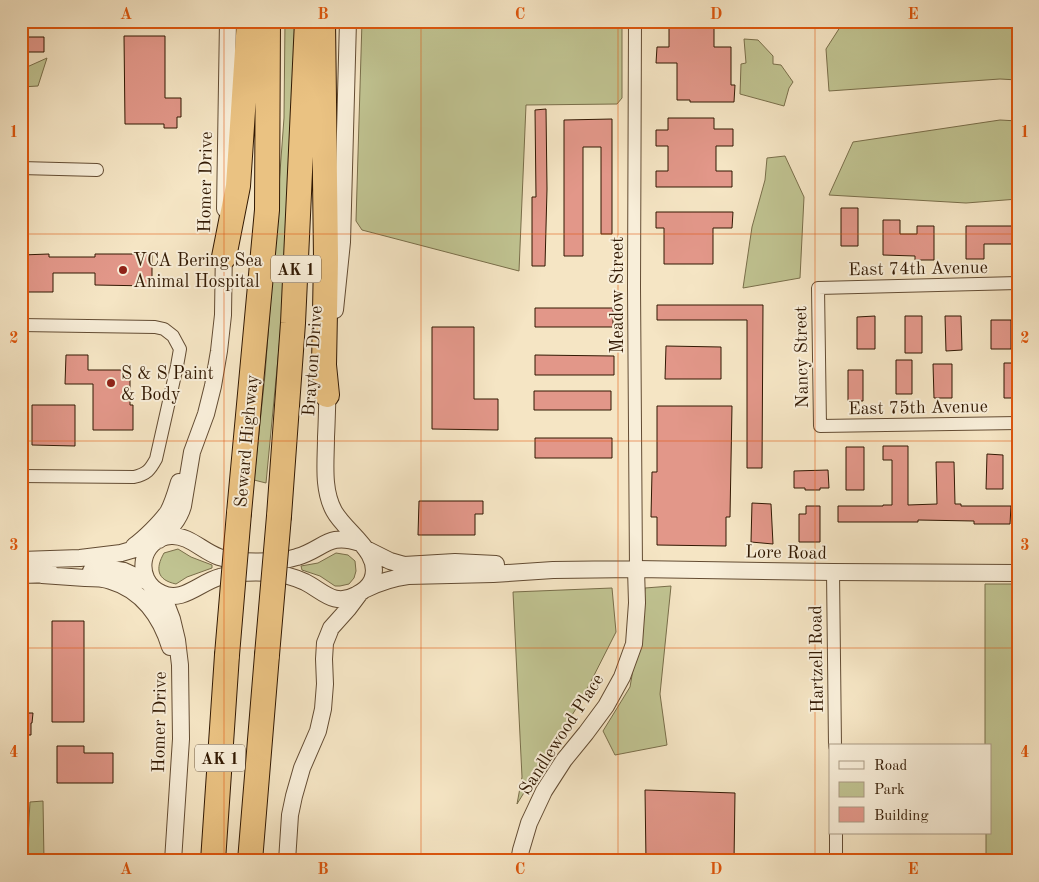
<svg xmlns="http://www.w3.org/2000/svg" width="1039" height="882" viewBox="0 0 1039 882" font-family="'Old Standard TT',serif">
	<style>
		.green { fill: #c0c391; stroke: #796e4a }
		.building { fill: #e29789; stroke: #321903 }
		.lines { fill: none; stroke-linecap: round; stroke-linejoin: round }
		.minor-casing { stroke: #634c33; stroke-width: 14 }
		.tertiary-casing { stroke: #634c33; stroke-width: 18 }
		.motorway-casing { stroke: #321903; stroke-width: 26 }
		.minor { stroke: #f8eed9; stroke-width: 12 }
		.tertiary { stroke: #f8eed9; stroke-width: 16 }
		.motorway { stroke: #eac282; stroke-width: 24 }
		.motorway-bridge-casing { stroke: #321903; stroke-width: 26; stroke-linecap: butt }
		.motorway-bridge { stroke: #eac282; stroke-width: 24 }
		.grid { fill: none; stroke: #df560c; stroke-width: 1; stroke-opacity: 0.55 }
		.poi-dot { fill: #8f2418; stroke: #f8eed9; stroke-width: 2 }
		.labels { text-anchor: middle; stroke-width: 4; stroke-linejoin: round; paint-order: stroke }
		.shield { fill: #f8eed9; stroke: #6d5943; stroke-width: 1 }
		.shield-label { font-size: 16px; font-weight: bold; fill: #321903 }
		.street-label { font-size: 18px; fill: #321903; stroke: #f8eed9 }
		.poi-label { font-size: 18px; fill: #321903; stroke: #f8eed9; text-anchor: start }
		.neatline { fill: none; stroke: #df560c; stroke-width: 2 }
		.grid-label { font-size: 16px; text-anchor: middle; font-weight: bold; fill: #df560c }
	</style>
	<rect width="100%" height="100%" fill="#f5e5c4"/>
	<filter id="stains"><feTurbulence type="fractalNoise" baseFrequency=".004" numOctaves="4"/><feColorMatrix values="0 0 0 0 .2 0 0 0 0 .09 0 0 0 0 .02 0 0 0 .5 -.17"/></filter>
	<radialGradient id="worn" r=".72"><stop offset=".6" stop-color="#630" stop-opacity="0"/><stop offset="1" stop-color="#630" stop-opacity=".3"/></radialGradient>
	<path class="green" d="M285,21H297L290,205L281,327L266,483L254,480L265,375L284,118Z
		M362,21H622V98L617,104L526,105L519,271L362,230L356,221Z
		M844,21H1018V80L1000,79L829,91L826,49Z
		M744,39L758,40L773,56V64L781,65L793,82L789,88L784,106L740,94L741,64L746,63Z
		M47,58L38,86L21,87V68L27,67Z
		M1000,120L1018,121V199L966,203L829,195L853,142Z
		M785,156L804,197L800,278L743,288L752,227L765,180L767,158Z
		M178,549L191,557L212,565V568L187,577L176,584C157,580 155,569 164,553Z
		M336,553L348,555L355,561L356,571L354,578L349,584L340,586H335L320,576L302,570L301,566L318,563Z
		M985,584H1018V861H986V833H990V746H985Z
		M671,586L660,694L667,745L615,755L603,731L630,687L642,617L645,588Z
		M612,588L616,632L582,699L517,804L522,777L513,592Z
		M43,801L44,861H21V857L27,856L30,802Z"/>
	<path class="building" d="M669,21H714V47H731V85H735L734,102H690V100H677V63H656L657,47H669Z
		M124,36H165V98H181V117H177V128H164V124H125Z
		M21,37H44V52H21Z
		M546,109L547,189L545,266H532V197H536L535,110Z
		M668,118H714V129H733V146H716V171H732V187H656V171H668V146H656V130H668Z
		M612,119V234H601V147H583V256H564V120Z
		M841,208H858V246H841Z
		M656,212H733L732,228H713V264H664V228H656Z
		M883,220H900V234H917V226H934V260H915V256L883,255Z
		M966,226H1018V244H984V259H966Z
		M49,254V257H95V254H152V286L95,285V273H53V292H21V255Z
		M657,305H763L762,468H747V320H657Z
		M535,308H613V327H535Z
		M875,316V349H857V317Z
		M905,316H922V353H905Z
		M945,316H961L962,350L946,351Z
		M991,320H1011V349H991Z
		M432,327H474V399H498V430L432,429Z
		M666,346L721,347V379H665Z
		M66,355H88V370H130V405H133V430H93V384H65Z
		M535,355L614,356V375H535Z
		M896,360H912V394H896Z
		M1004,363H1018V398H1004Z
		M933,364H952V398H934Z
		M848,370H863V401H848Z
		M534,391H611V410H534Z
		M32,405H75V446L32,445Z
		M657,406H732L730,517H726V546L657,545V517H651L652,472H657Z
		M535,438H612V458H535Z
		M883,446H908V505L937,504L936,462H954L955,504H961V506H1011L1010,524H974V521L918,520V522H838V506H883V505H892V460H883Z
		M846,447H864V490H846Z
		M987,454L1003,455V489H986Z
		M828,470L829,488H820V490H805V488H794V471Z
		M419,501H483V514H475V535H418Z
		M752,503L771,504L773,544L751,542Z
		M806,506H820V542H799V514H806Z
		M52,621H84V722H52Z
		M21,713H33L32,723H31V735H21Z
		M57,746H84V753H113V783H57Z
		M645,790L735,793L734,861H646Z"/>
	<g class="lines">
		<defs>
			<path id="minor" d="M635,21L634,287L636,569
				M21,168L97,170
				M1018,283L818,288L820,426L1018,423
				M21,325L155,327L164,329L173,336L180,349L177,366L156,459C150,470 147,474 134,477L21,476
				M833,572L835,746
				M836,833V861"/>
			<path id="tertiary" d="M225,209L228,21
				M335,310L342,242L348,21
				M328,384C327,402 327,419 326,437C326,461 322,489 334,511C345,532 383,553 372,580C369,587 362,592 356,595C334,607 323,591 305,582C294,577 284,574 272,573C256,572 236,572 220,577C200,582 182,604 161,593C133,580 140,538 171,536C189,535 202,551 219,557C237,563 279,563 297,557C324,549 328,532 360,543
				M159,540C170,529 179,520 183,506L192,452L206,414L213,386L219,351L223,315L224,246
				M134,546C145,538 160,523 168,512C173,503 176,492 179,482
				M366,549L390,561L404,565L455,562L496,564
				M21,560L80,558L121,553L152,544
				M91,571L111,569L124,571L148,582
				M21,575L52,574
				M42,575C56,576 70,577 85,578C94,578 103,578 111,581C142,590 161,617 170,647
				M366,589C380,582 393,578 408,576L493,574L553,570L636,569L833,572L1018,573
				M155,590L167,606L172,619L177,640L180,665L181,739L173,861
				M287,861L290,815L294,796L302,768L318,731L323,709L325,684L324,659L325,643L331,628L348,609L360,593
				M519,861L521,850L529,823L544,791L564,760L586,733L606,706L622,677L634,644L637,603L636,569"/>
			<path id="motorway" d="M323,21L326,258L324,365L327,395
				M224,257L238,186L249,21
				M239,513L267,210L268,21
				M279,516L293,323L307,21
				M213,861L227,655
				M250,861L267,655"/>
		</defs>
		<use href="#minor" class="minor-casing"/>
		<use href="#tertiary" class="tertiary-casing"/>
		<use href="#motorway" class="motorway-casing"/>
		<use href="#minor" class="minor"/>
		<use href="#tertiary" class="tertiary"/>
		<use href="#motorway" class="motorway"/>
		<defs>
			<path id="motorway-bridge" d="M227,655L239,513
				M267,655L279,516"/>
		</defs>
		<use href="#motorway-bridge" class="motorway-bridge-casing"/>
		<use href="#motorway-bridge" class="motorway-bridge"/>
	</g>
	<path class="grid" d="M224,21V861M421,21V861M618,21V861M815,21V861M21,234H1018M21,441H1018M21,648H1018"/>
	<g class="poi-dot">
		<circle cx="123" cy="270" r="5"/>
		<circle cx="111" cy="383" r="5"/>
	</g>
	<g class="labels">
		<g class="shield">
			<rect x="271" y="255.5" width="50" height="27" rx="4"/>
			<rect x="195" y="744.5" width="50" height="27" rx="4"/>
		</g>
		<g class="shield-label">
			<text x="296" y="275">AK 1</text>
			<text x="220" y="764">AK 1</text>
		</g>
		<g class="street-label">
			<text transform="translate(205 182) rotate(-89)" y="6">Homer Drive</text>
			<text transform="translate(918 268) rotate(-1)" y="6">East 74th Avenue</text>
			<text transform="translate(617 295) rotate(-90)" y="6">Meadow Street</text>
			<text transform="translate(801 357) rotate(-91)" y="6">Nancy Street</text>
			<text transform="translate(312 361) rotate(-86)" y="6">Brayton Drive</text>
			<text transform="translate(918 407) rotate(-1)" y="6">East 75th Avenue</text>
			<text transform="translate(246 441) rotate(-85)" y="6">Seward Highway</text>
			<text transform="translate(786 552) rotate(1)" y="6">Lore Road</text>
			<text transform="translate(816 659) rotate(-91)" y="6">Hartzell Road</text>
			<text transform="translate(159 722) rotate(-89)" y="6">Homer Drive</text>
			<text transform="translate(561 734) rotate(-57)" y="6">Sandlewood Place</text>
		</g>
		<g class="poi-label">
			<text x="133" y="266">VCA Bering Sea<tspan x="133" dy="21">Animal Hospital</tspan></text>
			<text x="121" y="379">S &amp; S Paint<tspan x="121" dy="21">&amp; Body</tspan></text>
		</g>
	</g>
	<rect width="1039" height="882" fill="none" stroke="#f5e5c4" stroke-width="55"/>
	<rect x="829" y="744" width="162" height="90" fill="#f8eed9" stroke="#a99983"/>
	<rect x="839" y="761" width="25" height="8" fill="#f8eed9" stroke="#a99983"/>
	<text x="874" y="770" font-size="15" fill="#321903">Road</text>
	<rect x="839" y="782" width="25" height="15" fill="#c0c391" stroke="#a99983"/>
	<text x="874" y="794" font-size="15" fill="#321903">Park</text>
	<rect x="839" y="807" width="25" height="15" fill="#e29789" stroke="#a99983"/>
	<text x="874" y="820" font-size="15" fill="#321903">Building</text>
	<rect x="28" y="28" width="984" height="826" class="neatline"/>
	<g class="grid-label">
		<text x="126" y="19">A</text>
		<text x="323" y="19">B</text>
		<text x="520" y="19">C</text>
		<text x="716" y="19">D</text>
		<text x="913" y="19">E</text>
		<text x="14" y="137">1</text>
		<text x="1025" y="137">1</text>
		<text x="14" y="343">2</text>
		<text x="1025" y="343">2</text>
		<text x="14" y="550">3</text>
		<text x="1025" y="550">3</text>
		<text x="14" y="757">4</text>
		<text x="1025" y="757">4</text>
		<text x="126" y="874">A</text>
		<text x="323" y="874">B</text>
		<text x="520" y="874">C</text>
		<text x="716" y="874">D</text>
		<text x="913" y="874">E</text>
	</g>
	<rect width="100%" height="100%" filter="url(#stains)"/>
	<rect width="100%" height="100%" fill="url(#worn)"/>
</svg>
